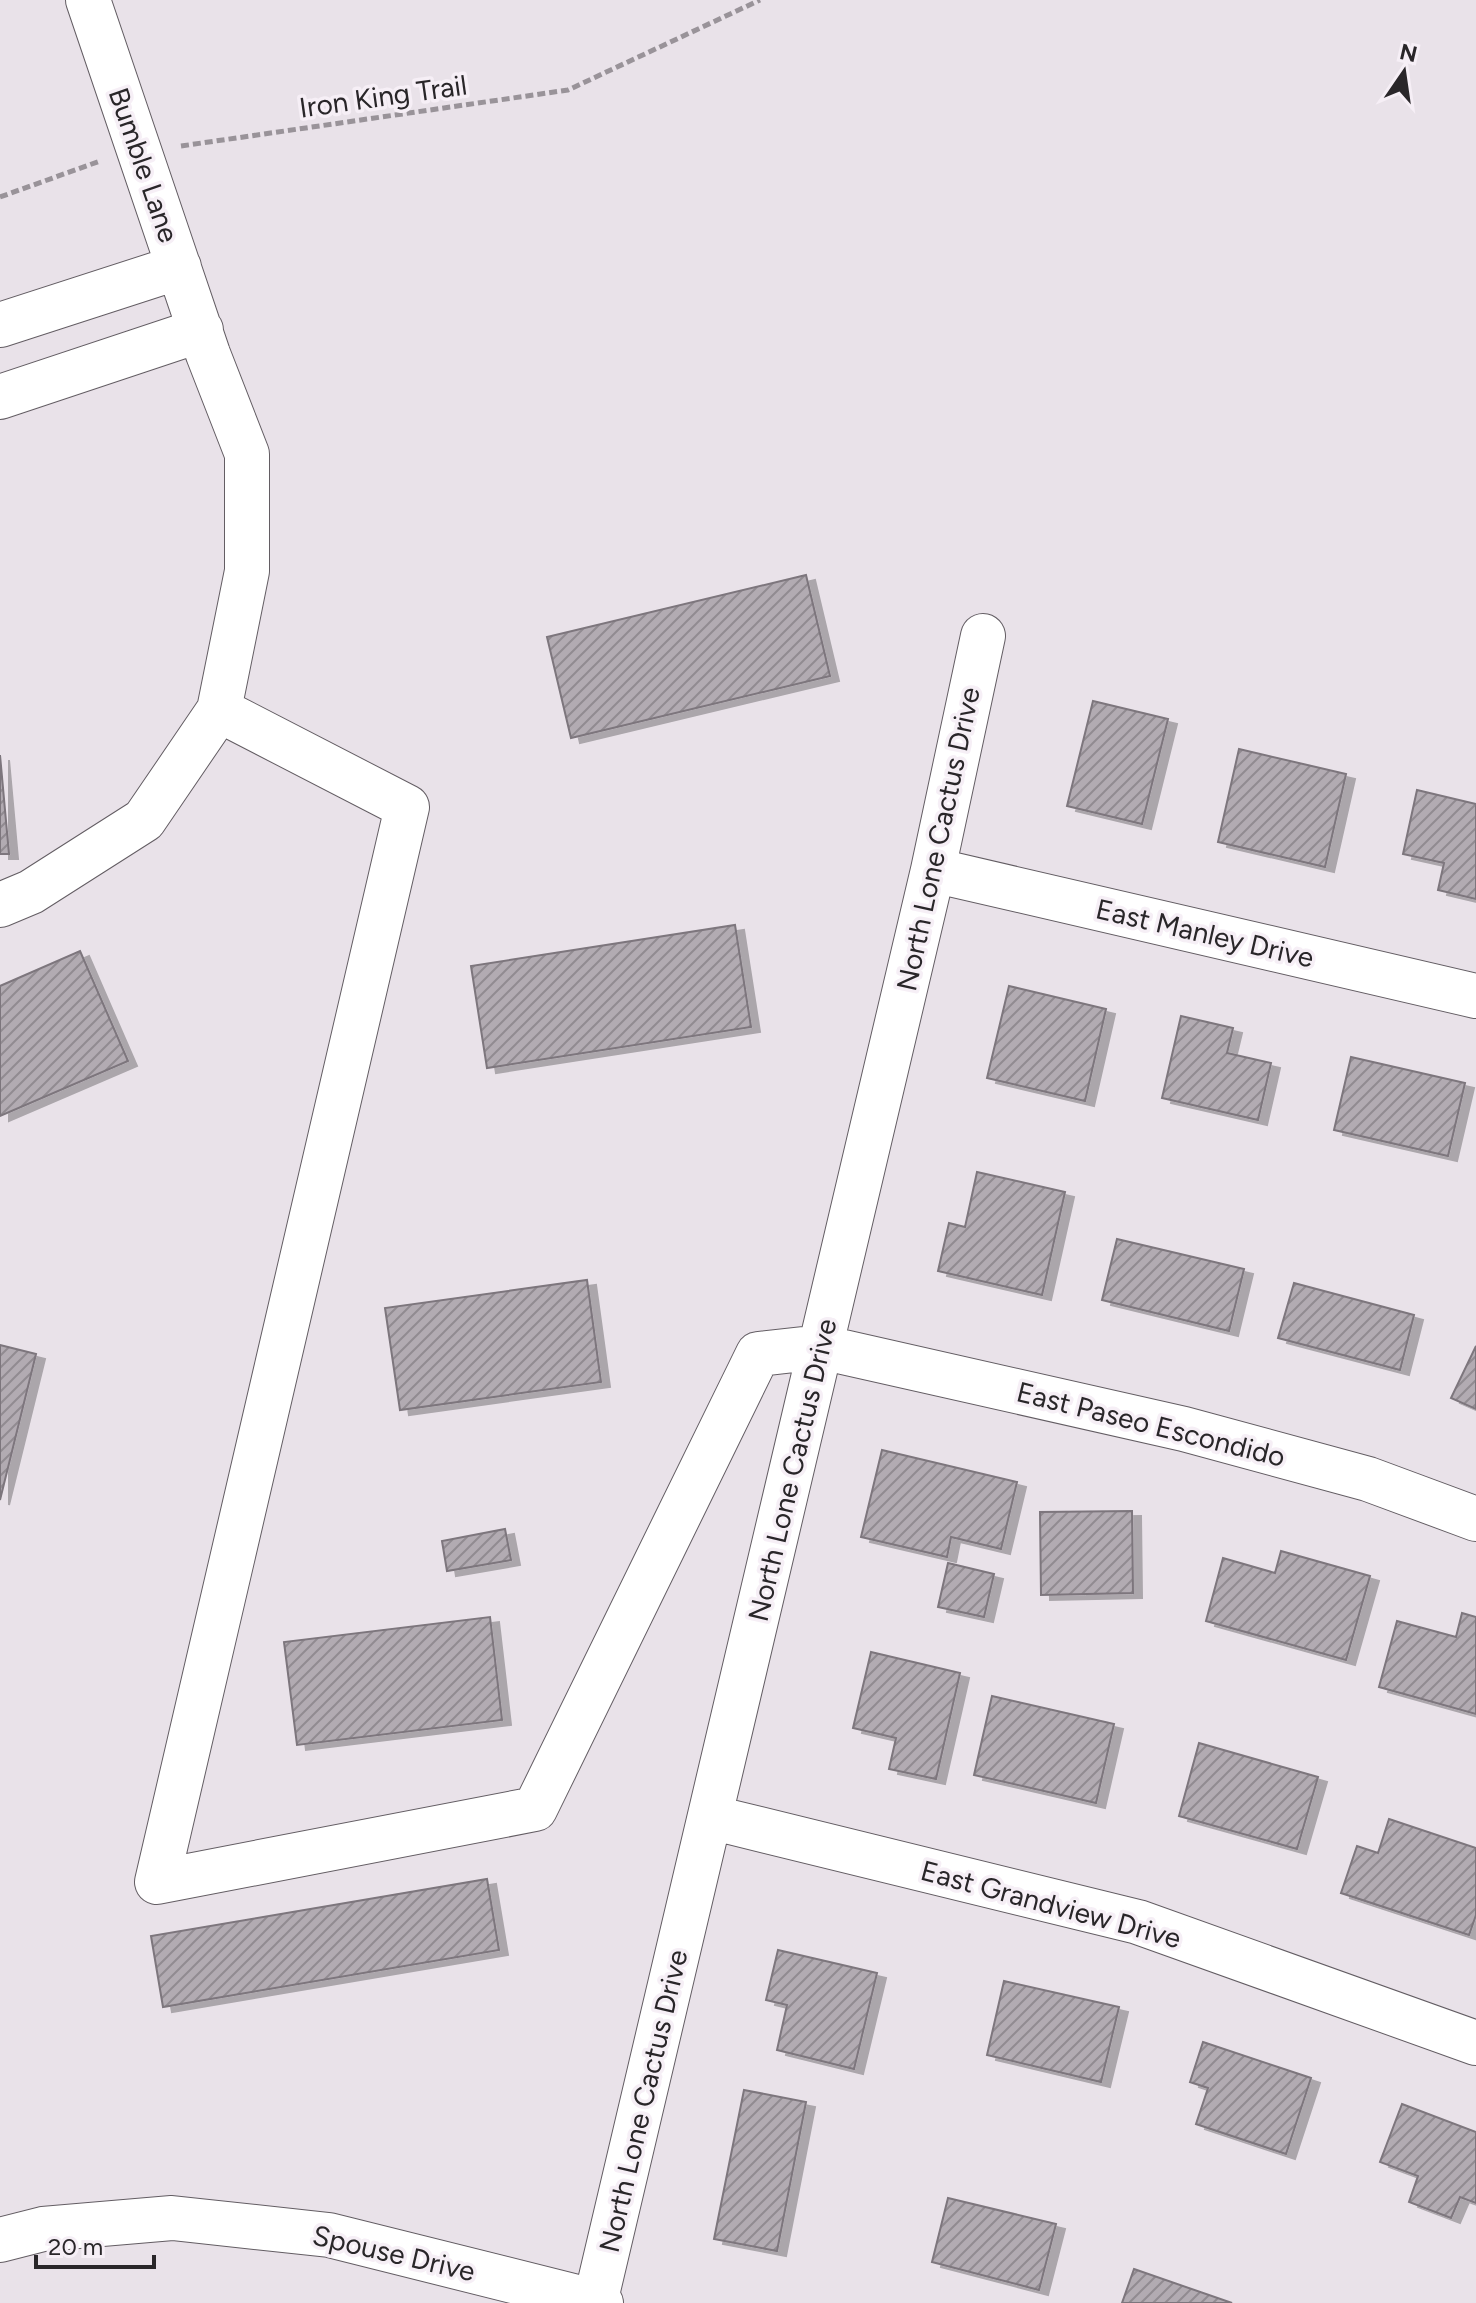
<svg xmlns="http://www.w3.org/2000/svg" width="1476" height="2303" viewBox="0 0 1476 2303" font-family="Figtree,sans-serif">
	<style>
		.building { fill: url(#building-hatch); stroke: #7d767d; stroke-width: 2; filter: url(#shadow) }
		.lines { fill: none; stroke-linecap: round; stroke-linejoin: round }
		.minor-casing { stroke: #635d63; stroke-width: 46 }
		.major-casing { stroke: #635d63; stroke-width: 46 }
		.path { stroke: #999399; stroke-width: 5; stroke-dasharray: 8 4; stroke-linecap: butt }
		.minor { stroke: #fff; stroke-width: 44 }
		.major { stroke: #fff; stroke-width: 44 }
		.labels { text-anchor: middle; stroke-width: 7; stroke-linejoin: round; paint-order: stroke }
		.street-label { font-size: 28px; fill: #292629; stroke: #f6eff6 }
	</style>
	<defs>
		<pattern id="building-hatch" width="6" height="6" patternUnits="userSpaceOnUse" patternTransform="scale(2)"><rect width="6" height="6" fill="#b2abb2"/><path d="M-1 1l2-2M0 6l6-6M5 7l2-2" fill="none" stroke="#918b91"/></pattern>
		<filter id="shadow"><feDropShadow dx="9" dy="5" stdDeviation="0" flood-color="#0004"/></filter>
	</defs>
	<rect width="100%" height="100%" fill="#e9e2e9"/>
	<path class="building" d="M806,575L830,676L571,738L547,637Z
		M1093,701L1168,719L1142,824L1067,806Z
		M1239,749L1346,774L1325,867L1218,842Z
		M0,755L9,854H0Z
		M1417,790L1476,804V899L1438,890L1444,863L1403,854Z
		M735,925L751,1027L487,1068L471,966Z
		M80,951L128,1061L0,1116V986Z
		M1009,986L1106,1009L1085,1101L987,1078Z
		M1181,1016L1233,1028L1227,1053L1271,1063L1258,1120L1162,1098Z
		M1351,1057L1465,1083L1448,1156L1334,1130Z
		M977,1172L1065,1192L1042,1295L938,1271L949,1223L965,1227Z
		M1117,1239L1244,1269L1229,1331L1102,1300Z
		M587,1280L601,1382L400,1410L385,1308Z
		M1294,1283L1414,1315L1400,1370L1278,1338Z
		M0,1345L36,1354L0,1500Z
		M1476,1346V1409L1451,1398Z
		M882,1450L1017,1482L1001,1549L951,1537L947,1557L861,1537Z
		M1132,1511L1133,1593L1041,1595L1040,1512Z
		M505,1529L511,1560L447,1571L442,1541Z
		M1281,1551L1370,1576L1346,1660L1206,1621L1223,1558L1275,1573Z
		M948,1563L994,1574L984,1617L938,1607Z
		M1462,1613L1476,1617V1714L1379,1687L1397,1621L1456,1637Z
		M490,1617L502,1720L297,1745L284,1642Z
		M871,1652L960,1673L936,1779L889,1769L896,1738L853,1728Z
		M992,1696L1114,1724L1096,1803L974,1775Z
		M1199,1743L1318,1777L1297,1849L1179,1816Z
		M1389,1819L1476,1848V1915L1469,1935L1341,1893L1357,1846L1378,1853Z
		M487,1879L499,1950L163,2007L151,1936Z
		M778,1950L877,1973L854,2069L777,2050L787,2005L766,2000Z
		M1004,1981L1119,2007L1101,2082L987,2055Z
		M1203,2042L1311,2078L1286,2154L1196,2124L1208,2088L1190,2082Z
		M744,2090L806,2102L777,2251L714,2239Z
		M1402,2104L1476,2132V2203L1460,2197L1451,2218L1409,2202L1418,2176L1380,2162Z
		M948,2198L1056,2224L1039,2290L932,2262Z
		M1134,2269L1232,2303H1122Z"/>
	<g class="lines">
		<defs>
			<path id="minor" d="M0,325L179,267
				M0,397L201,330
				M219,710L407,807L157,1882L535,1809L758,1354L821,1347L1184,1429L1368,1479L1476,1519
				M933,870L1476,996
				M0,905L31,892L144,820L219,710L247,571V454L208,354L88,0
				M710,1817L1138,1922L1476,2043
				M595,2303L933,870L983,636"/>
			<path id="major" d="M0,2240L43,2229L172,2218L329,2235L601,2303"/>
		</defs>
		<use href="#minor" class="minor-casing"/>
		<use href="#major" class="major-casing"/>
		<path class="path" d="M181,146L568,90L760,0
			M0,197L100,161"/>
		<use href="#minor" class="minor"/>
		<use href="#major" class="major"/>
	</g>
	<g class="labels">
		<g class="street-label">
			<text transform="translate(383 96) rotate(-8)" y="10">Iron King Trail</text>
			<text transform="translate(144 165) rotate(71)" y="10">Bumble Lane</text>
			<text transform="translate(938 839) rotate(-78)" y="10">North Lone Cactus Drive</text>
			<text transform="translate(1205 933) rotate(13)" y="10">East Manley Drive</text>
			<text transform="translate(1151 1424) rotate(14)" y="10">East Paseo Escondido</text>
			<text transform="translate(792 1470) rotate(-77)" y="10">North Lone Cactus Drive</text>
			<text transform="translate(1051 1904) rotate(15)" y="10">East Grandview Drive</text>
			<text transform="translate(643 2101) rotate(-77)" y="10">North Lone Cactus Drive</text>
			<text transform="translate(394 2253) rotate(13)" y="10">Spouse Drive</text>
		</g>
	</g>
	<g transform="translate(1404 72) rotate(13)" stroke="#f6eff6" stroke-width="6" paint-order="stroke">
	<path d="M0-6L14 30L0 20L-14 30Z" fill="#292629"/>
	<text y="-12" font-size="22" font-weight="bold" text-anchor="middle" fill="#292629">N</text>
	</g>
	<path d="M36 2255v12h118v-12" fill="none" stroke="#292629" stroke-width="4"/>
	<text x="48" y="2255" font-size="24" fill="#292629" stroke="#f6eff6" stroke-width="6" paint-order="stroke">20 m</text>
</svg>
